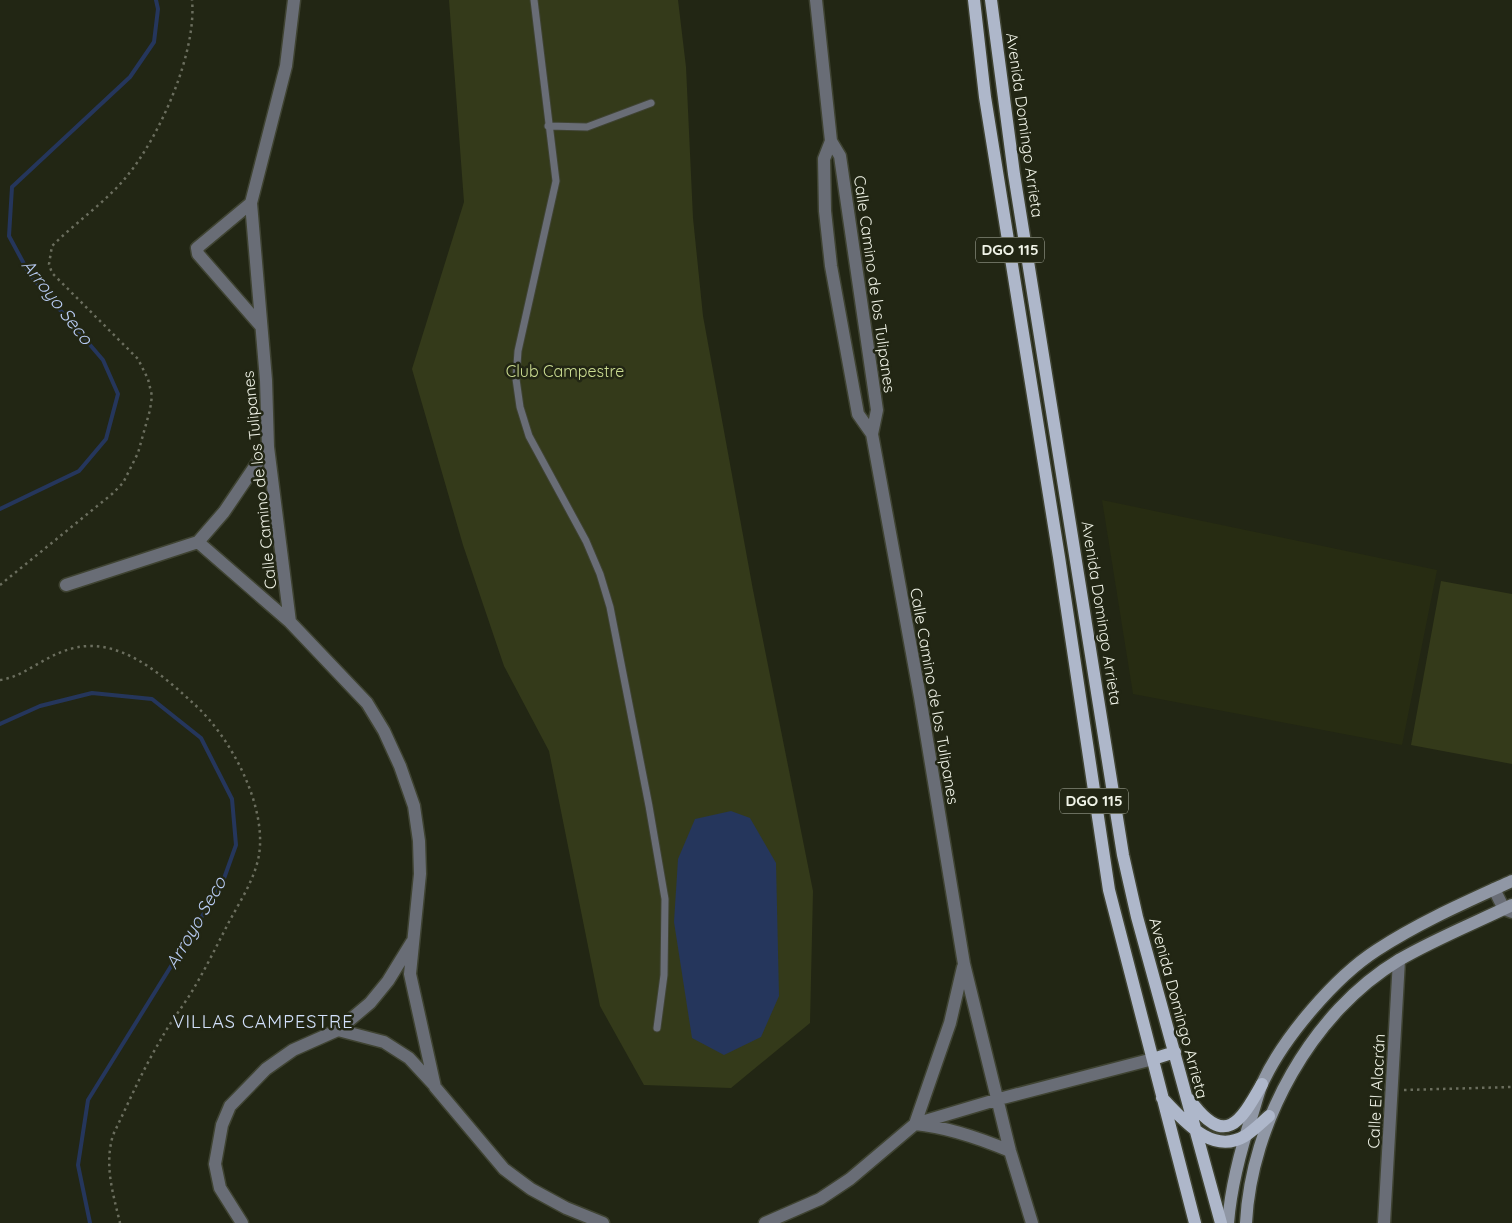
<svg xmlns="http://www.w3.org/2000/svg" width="1512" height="1223" viewBox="0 0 1512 1223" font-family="Quicksand,sans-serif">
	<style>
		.built { fill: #272c12 }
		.green { fill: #343a1a }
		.water { fill: #25365c }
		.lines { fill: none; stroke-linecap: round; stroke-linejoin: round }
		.stream { stroke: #25365c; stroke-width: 4 }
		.lane-casing { stroke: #3f4332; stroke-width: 9 }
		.street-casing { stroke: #3f4332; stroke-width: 15 }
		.secondary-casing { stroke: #3f4332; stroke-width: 15 }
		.primary-casing { stroke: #3f4332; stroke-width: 15 }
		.path { stroke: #6b6e5e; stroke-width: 2.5; stroke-dasharray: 2.5 4; stroke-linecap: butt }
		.lane { stroke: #696d76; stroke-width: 7 }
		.street { stroke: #696d76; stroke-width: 12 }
		.secondary { stroke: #9097a5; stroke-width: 12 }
		.primary { stroke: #aeb7ca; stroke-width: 12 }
		.labels { text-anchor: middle; stroke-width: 5; stroke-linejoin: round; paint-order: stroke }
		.shield { fill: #222614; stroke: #b2b6a8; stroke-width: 1 }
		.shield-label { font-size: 15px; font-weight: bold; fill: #f0f3e7 }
		.street-label { font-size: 16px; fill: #f0f3e7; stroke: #222614 }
		.park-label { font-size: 16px; fill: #ccdd92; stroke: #222614 }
		.water-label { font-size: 18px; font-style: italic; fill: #b9ccf4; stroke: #222614 }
		.neighbourhood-label { font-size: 18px; letter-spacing: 1px; fill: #d3e1fc; stroke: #222614 }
	</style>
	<rect width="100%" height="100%" fill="#222614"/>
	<path class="built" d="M1102,500L1437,570L1402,745L1133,694Z"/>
	<path class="green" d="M449,0H678L686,67L693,218L703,316L753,590L813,891L810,1023L731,1088L644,1085L600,1006L549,751L504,666L463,545L412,369L464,202Z
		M1441,581L1512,594V764L1411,745Z"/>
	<path class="water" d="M731,811L750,818L776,863L779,996L761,1037L724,1055L692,1038L674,922L678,859L695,819Z"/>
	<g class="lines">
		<path class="stream" d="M0,509L79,471L106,439L118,394L103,360L30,275L9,236L12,187L130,77L154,42L158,9L156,0
			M0,724L40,706L92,693L152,699L201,738L232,799L236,845L222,884L88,1100L78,1165L90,1223"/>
		<defs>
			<path id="lane" d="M534,0L556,181L518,351L516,379L520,407L529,436L586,541L600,574L610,607L649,806L665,899L664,975L657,1028
				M548,126L587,127L651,103"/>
			<path id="street" d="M294,0L286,66L251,203L266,380L268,447L290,622L367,703L384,731L400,766L414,806L419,841L420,874L410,974L435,1087L504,1169L531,1189L566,1208L603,1223
				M816,0L831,141L840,156L877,410L872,434L920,697L964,964L1010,1151L1032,1223
				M831,141L824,159L825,211L831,266L858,414L872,434
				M251,203L197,248L198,254L260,325
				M198,542L290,622
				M66,585L198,542L224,512L268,447
				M1494,889L1504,909L1512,912
				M963,967L950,1023L915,1124C948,1127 979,1138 1010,1151
				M338,1030L370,1003L388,981L412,942
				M242,1223L220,1188L215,1164L222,1125L230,1106L266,1069L293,1050L338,1030L384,1042L409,1058L434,1085
				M765,1223L820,1199L850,1179L915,1124L999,1099L1153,1059
				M1384,1223L1399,960"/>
			<path id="secondary" d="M1228,1223C1231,1185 1241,1148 1253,1112C1256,1103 1258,1093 1262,1084C1283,1038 1335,977 1377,950C1420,922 1466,902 1512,881
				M1246,1223C1251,1123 1312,1012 1399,960C1435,939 1475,923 1512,905"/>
			<path id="primary" d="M974,0L985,97L1059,557L1109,890L1195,1223
				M991,0L1014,174L1123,855L1137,917L1221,1223
				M1153,1059L1175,1052
				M1162,1098C1183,1119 1211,1156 1245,1136C1253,1131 1261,1123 1269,1116
				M1190,1100C1225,1148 1240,1123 1262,1084"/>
		</defs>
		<use href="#lane" class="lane-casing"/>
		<use href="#street" class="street-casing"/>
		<use href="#secondary" class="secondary-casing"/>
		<use href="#primary" class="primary-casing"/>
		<path class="path" d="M0,585L112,494L123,483L138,453L150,410L152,396L148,379L138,359L52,273L49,264L52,246C76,222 106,202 127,176C160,136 197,52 192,0
			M0,680C30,676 52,646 91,646C130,646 167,679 194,704C230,736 267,805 259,855C255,878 241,900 230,920C217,945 205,970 191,993C181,1009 169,1024 160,1041C142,1071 128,1104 113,1135C104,1166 113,1193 120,1223
			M1404,1090L1512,1087"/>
		<use href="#lane" class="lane"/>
		<use href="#street" class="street"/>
		<use href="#secondary" class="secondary"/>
		<use href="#primary" class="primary"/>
	</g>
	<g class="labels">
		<g class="shield">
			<rect x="976" y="237.5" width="68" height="25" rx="4"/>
			<rect x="1060" y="788.5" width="68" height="25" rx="4"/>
		</g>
		<g class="shield-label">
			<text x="1010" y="255">DGO 115</text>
			<text x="1094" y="806">DGO 115</text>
		</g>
		<g class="street-label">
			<text transform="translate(1025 125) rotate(82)" y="6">Avenida Domingo Arrieta</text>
			<text transform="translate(875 284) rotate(82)" y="6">Calle Camino de los Tulipanes</text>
			<text transform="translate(259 480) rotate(-96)" y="6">Calle Camino de los Tulipanes</text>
			<text transform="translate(1102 613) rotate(81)" y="6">Avenida Domingo Arrieta</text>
			<text transform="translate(935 696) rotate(80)" y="6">Calle Camino de los Tulipanes</text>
			<text transform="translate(1179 1008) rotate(75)" y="6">Avenida Domingo Arrieta</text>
			<text transform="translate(1376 1091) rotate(-87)" y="6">Calle El Alacrán</text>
		</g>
		<g class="park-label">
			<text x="565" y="377">Club Campestre</text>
		</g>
		<g class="water-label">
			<text transform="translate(57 302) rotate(52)" y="6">Arroyo Seco</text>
			<text transform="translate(196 923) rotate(-60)" y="6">Arroyo Seco</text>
		</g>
		<g class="neighbourhood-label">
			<text x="263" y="1028">VILLAS CAMPESTRE</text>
		</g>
	</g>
</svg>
